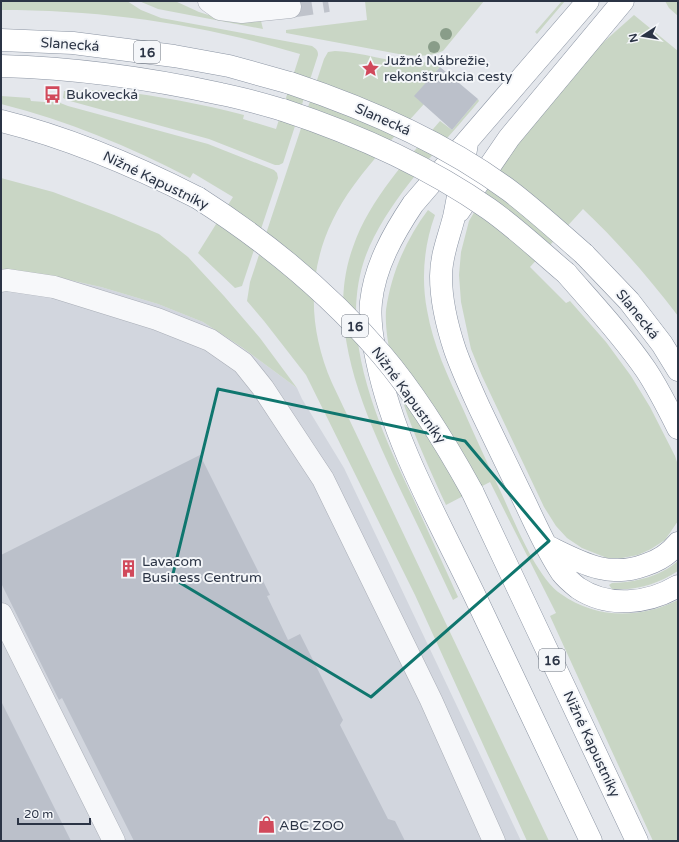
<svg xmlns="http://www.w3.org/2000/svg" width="679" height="842" viewBox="0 0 679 842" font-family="'Varela Round',sans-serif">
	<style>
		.built { fill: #d2d6de }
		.green { fill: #c9d6c5 }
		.building { fill: #bbc0ca }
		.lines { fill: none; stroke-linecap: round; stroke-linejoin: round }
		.minor-tunnel { stroke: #bfc3cb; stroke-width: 22; stroke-dasharray: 22 11; stroke-linecap: butt }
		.minor-casing { stroke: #a9aeb7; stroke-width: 23 }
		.highway-casing { stroke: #8b94a3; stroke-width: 23 }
		.minor { stroke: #f7f8fa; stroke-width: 22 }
		.highway { stroke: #fff; stroke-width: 22 }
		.highway-bridge-casing { stroke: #8b94a3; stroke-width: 23; stroke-linecap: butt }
		.highway-bridge { stroke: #fff; stroke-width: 22 }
		.tree { fill: #899d89 }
		.marked { fill: none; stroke: #0f766e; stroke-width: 3; stroke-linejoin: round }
		.labels { text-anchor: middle; stroke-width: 4; stroke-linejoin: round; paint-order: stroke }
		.shield { fill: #f4f6f9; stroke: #676e7b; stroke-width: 1 }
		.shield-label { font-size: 13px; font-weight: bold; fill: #2b3445 }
		.street-label { font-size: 14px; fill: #2b3445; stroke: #f4f6f9 }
		.poi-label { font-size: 14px; fill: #2b3445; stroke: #f4f6f9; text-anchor: start }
	</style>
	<rect width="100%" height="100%" fill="#e4e7ec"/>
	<path class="built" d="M1,272H20L65,279L101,287L158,304L203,322L243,348L297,388L302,399L344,468L521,841H1Z"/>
	<path class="green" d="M1,1H127L141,10L161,18L312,46C316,49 318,50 318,55L283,163L279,165H275L209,139L70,101L63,98L64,91C81,91 99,89 116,91C159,96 202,104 244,115L243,119L276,129L300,54C201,24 104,10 1,10Z
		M139,1H175L199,12L218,18L260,17L263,29L158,9Z
		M365,1H484L443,51C430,57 418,56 404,55L286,33V30L367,20Z
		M562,1H565L537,34L535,32Z
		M665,1H678V16L669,8Z
		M634,15L678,51V316C649,278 618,242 583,209L530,267L566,303L570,301L606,342L631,376L650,407L675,456L678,465V521L665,540L651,549L638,555L622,558H607L582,548L567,538L556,526L544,507L482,376L471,349L461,302L459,275L461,252L469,221L510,152L598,47Z
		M335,51C368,52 401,68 434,61L440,67L415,96L424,104C400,131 375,156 354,185C309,246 302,314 332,383L549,841H527L415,595L306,375L264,321L247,301L250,282L324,59L328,52Z
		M1,96L30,98L31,101L45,102V99H50L68,106L208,144L274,170L277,173L278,178L242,286L235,288L198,253L233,197L193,173L190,178C128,146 69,121 1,104Z
		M478,99L479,101C443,145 401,185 374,237C330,321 376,420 413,498C428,531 443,564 458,597L453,600C436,564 419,528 402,493C368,420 323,329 353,247C370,198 407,160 440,121L452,130Z
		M1,178L53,192L114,215L159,234L188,257L224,296L260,338L297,388L243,348L203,322L158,304L101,287L65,279L20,272H1Z
		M428,210L435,215C424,245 421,278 427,310C433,345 448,377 463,409C474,434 486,460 498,486C512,515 535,577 561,594C596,619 640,619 678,600V841H653L550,616L556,613L490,482L446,505C424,457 402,410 391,358C388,343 385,326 386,310C391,274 406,239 428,210Z
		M678,561V571C658,584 636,591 612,589L609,585L612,583C636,582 659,577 678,561Z"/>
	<path class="building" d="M440,67L478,99L452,130L414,96Z
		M200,455L270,595L267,596L288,640L300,634L343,720L340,725L388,819L395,821L405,841H134L62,698L59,700L1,583V555Z
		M1,701L71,841H1Z"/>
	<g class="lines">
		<path class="minor-tunnel" d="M290,7L328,1"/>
		<defs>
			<path id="minor" d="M209,1L220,9L242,12L290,7
				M1,281L7,280L54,287L157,319L210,340L243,363L263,388L323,479L431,700L494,841
				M1,614L114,841"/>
			<path id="highway" d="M588,1L413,204C393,234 375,266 371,302C369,322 373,342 377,361C394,443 437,517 473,592C513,675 552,758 591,841
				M1,40L73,43L174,56L229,66L290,83
				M1,66C75,68 148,78 221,94C242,98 262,104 283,110
				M1,121C70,138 135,166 198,198
				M467,143C463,168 459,193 454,217C449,237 441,255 441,276C441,301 447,326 455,350C462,370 471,389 480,409C493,436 506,463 519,490C533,518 545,548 562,573C566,578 573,584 578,588C608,608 648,604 678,586
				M459,211L509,138L623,1
				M584,254L629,301L662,344L678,370
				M566,273C593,304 622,335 646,370C658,388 668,408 678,428
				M472,491L637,841
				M547,546C580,562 608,579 645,565C658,561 670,553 678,543"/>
		</defs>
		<use href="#minor" class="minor-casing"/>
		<use href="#highway" class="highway-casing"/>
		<use href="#minor" class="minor"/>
		<use href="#highway" class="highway"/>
		<defs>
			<path id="highway-bridge" d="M290,83C368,109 444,142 510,191C536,211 560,233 584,254
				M283,110C356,134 426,165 489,209C516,228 541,252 566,273
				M198,198C267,242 329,293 382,355C417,396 446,444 472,491"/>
		</defs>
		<use href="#highway-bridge" class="highway-bridge-casing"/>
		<use href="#highway-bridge" class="highway-bridge"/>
	</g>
	<g class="tree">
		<circle cx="446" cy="34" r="6"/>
		<circle cx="434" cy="47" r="6"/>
	</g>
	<path class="marked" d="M218,389L465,441L549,541L371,697L172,578Z"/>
	<defs>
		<symbol id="sight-bare" viewBox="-9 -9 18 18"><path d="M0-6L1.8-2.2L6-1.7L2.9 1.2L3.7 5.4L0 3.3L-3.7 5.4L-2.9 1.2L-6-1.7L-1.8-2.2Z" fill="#d1495b" stroke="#f4f6f9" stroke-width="2.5" paint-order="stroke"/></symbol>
		<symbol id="bus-bare" viewBox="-9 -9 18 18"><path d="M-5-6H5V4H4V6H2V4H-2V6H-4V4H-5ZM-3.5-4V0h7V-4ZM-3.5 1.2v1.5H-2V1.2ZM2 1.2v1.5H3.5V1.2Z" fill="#d1495b" stroke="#f4f6f9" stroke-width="2.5" paint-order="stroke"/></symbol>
		<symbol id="building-bare" viewBox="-9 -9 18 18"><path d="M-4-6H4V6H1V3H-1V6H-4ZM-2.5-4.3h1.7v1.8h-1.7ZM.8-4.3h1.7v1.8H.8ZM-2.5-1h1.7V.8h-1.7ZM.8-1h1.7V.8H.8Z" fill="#d1495b" stroke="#f4f6f9" stroke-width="2.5" paint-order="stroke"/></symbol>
		<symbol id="shop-bare" viewBox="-9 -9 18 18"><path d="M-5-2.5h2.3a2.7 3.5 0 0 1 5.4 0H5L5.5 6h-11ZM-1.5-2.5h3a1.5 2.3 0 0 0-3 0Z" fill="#d1495b" stroke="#f4f6f9" stroke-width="2.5" paint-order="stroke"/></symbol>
	</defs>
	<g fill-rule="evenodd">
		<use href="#sight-bare" x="358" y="56" width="25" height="25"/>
		<use href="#bus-bare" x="40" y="82" width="25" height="25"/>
		<use href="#building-bare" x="116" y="556" width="25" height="25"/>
		<use href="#shop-bare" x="254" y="812" width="25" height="25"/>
	</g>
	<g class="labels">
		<g class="shield">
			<rect x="134" y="41" width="26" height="22" rx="3"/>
			<rect x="342" y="315" width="26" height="22" rx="3"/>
			<rect x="539" y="649" width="26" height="22" rx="3"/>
		</g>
		<g class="shield-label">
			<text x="147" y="57">16</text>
			<text x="355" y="331">16</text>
			<text x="552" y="665">16</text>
		</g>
		<g class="street-label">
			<text transform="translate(70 44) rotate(4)" y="5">Slanecká</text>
			<text transform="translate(383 119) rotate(24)" y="5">Slanecká</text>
			<text transform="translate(156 180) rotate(26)" y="5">Nižné Kapustníky</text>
			<text transform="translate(638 314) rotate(51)" y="5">Slanecká</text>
			<text transform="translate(409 395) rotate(54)" y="5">Nižné Kapustníky</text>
			<text transform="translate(592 744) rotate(65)" y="5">Nižné Kapustníky</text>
		</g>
		<g class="poi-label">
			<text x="384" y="65">Južné Nábrežie,<tspan x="384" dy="16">rekonštrukcia cesty</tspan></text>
			<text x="66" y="99">Bukovecká</text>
			<text x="142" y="566">Lavacom<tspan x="142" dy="16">Business Centrum</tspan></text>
			<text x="279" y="830">ABC ZOO</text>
		</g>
	</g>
	<rect width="679" height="842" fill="none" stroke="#2b3445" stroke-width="4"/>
	<g transform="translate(643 36) rotate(258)" stroke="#f4f6f9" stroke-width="3" paint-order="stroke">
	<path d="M0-3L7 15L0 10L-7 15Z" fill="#2b3445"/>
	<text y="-6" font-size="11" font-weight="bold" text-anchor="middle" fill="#2b3445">N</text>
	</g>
	<path d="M18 818v6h72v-6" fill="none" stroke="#2b3445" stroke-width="2"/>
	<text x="24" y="818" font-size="12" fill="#2b3445" stroke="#f4f6f9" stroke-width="3" paint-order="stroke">20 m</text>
</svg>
